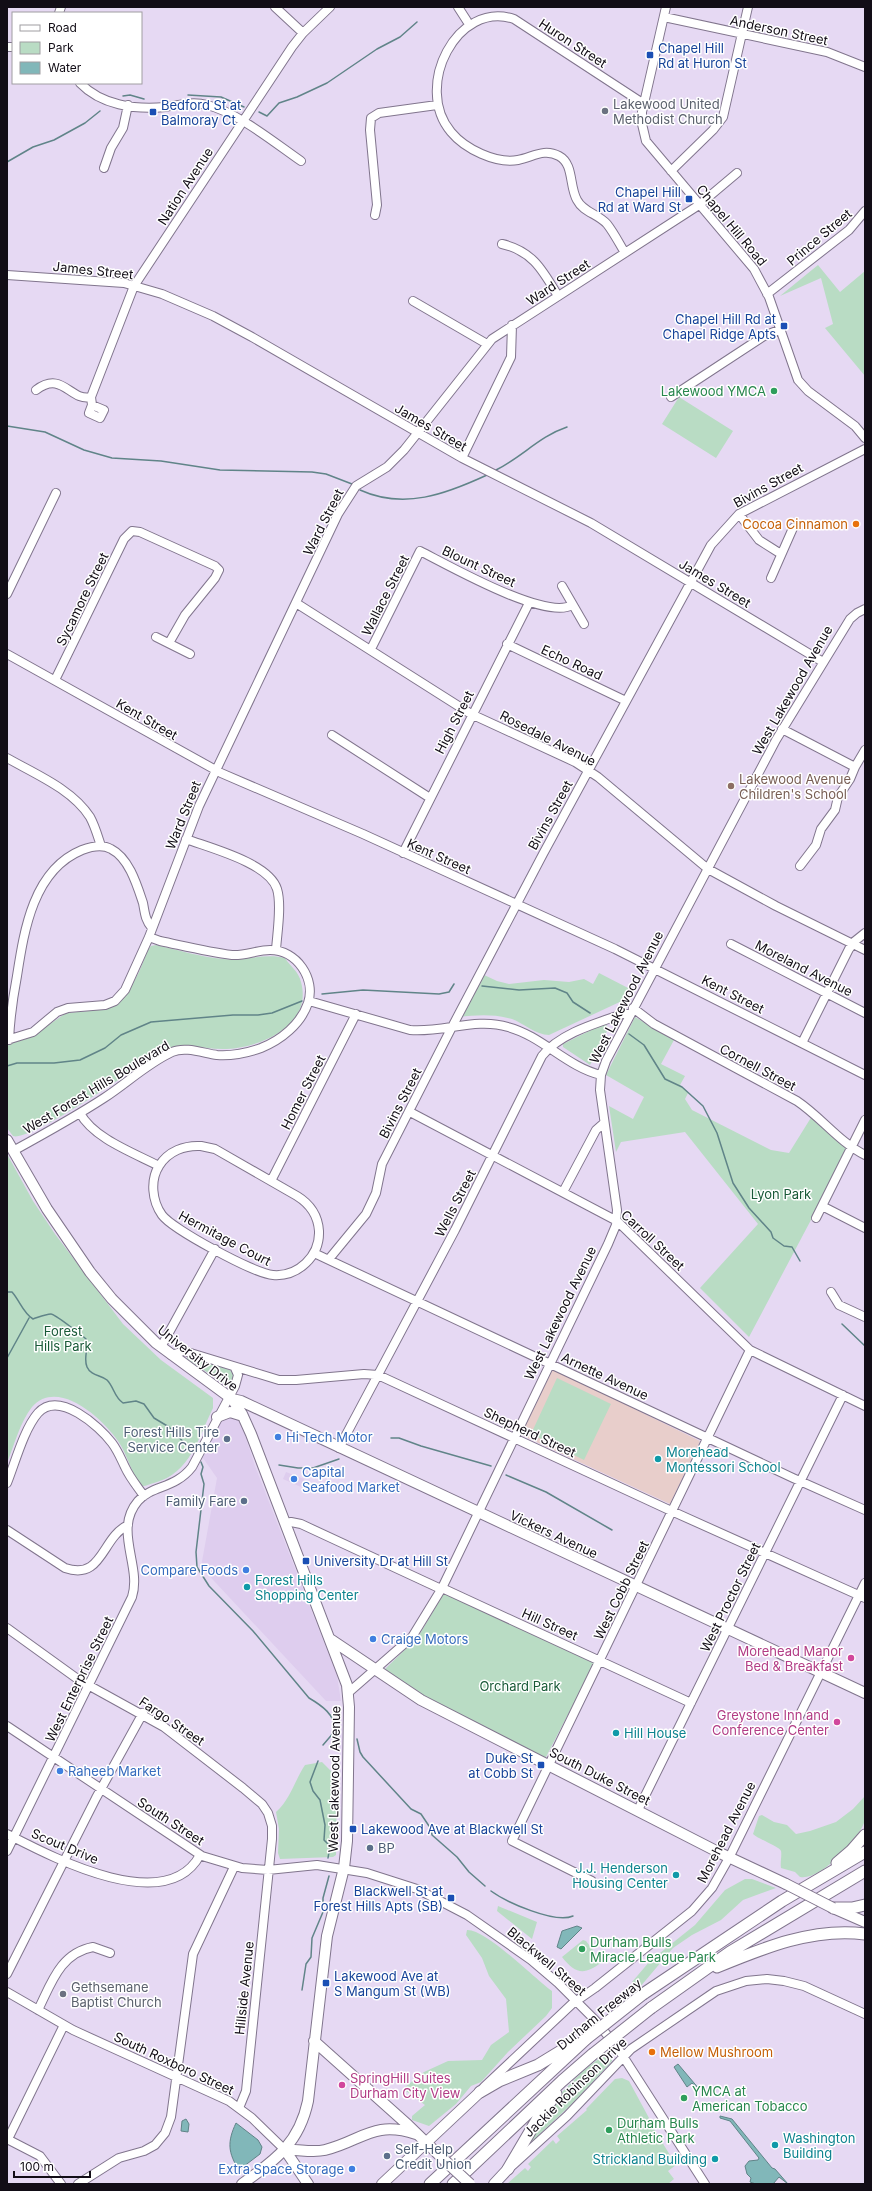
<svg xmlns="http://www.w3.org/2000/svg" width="872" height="2191" viewBox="0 0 872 2191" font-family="Inter,sans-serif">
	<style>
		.built { fill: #decdee }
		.education { fill: #e8cecb }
		.green { fill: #b9dcc4 }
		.water { fill: #81b7b9; stroke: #608488 }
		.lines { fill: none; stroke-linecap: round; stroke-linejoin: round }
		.stream { stroke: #608488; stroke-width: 1.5 }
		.minor-casing { stroke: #81758d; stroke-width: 10 }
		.major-casing { stroke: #81758d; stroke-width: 12 }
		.highway-casing { stroke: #81758d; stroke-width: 13 }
		.minor { stroke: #fff; stroke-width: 8 }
		.major { stroke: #fff; stroke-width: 10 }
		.highway { stroke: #fff; stroke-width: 11 }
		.major-bridge-casing { stroke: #81758d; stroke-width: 12; stroke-linecap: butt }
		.highway-bridge-casing { stroke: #81758d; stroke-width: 13; stroke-linecap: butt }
		.major-bridge { stroke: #fff; stroke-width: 10 }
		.highway-bridge { stroke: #fff; stroke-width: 11 }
		.transit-dot { fill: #1a4fb4; stroke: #fff; stroke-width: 1.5 }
		.worship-dot { fill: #6b7280; stroke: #fff; stroke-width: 1.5 }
		.leisure-dot { fill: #2e9e5b; stroke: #fff; stroke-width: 1.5 }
		.food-dot { fill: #e8710a; stroke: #fff; stroke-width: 1.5 }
		.education-dot { fill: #8d6e63; stroke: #fff; stroke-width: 1.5 }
		.shop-dot { fill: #3f7fe0; stroke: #fff; stroke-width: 1.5 }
		.service-dot { fill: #5c6f8a; stroke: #fff; stroke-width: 1.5 }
		.culture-dot { fill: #0f9aa8; stroke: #fff; stroke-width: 1.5 }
		.hotel-dot { fill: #d1479c; stroke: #fff; stroke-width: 1.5 }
		.labels { text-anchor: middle; stroke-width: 3; stroke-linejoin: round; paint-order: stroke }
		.street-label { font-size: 13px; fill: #120d16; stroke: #fff }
		.transit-label { font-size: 13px; fill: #164399; stroke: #fff; text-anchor: start }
		.worship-label { font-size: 13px; fill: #5b616d; stroke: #fff; text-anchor: start }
		.leisure-label { font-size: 13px; fill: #27864d; stroke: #fff; text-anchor: start }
		.food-label { font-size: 13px; fill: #c56008; stroke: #fff; text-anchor: end }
		.education-label { font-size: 13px; fill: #785e54; stroke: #fff; text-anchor: start }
		.park-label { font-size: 13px; fill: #185937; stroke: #fff }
		.service-label { font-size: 13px; fill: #4e5e75; stroke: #fff; text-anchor: end }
		.shop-label { font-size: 13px; fill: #366cbe; stroke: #fff; text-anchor: start }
		.culture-label { font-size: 13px; fill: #0d838f; stroke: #fff; text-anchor: start }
		.hotel-label { font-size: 13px; fill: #b23c85; stroke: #fff; text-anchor: end }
	</style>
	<rect width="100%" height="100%" fill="#e6d9f3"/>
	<path class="built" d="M227,1415L238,1418L241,1423L255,1466L337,1676L341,1701H326L201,1567L217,1478L203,1458L221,1421Z
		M286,1472L304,1479L301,1487L283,1479Z"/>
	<path class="education" d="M553,1369L700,1441L670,1504L521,1435Z"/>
	<path class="green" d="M818,265L840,292L865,271V376L825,328L833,324L821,278L780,296Z
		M679,397L733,431L716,458L662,424Z
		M156,945C178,950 201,957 223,959C245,961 265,953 285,958C290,966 299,972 301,982C313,1025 262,1047 227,1049C210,1050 194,1044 176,1047C159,1050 147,1059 134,1069C118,1081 27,1142 13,1136L7,1128V1044L31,1037L66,1013L89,1011L109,1007L129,990L139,972L148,950L151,946Z
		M599,973L630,989L624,1000L549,1035C536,1035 523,1023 512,1019C494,1014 477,1015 459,1017L482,974L497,981L509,984L544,980L569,982L584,979L593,984Z
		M635,1017L674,1040L661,1064L685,1076L680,1085L688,1093L685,1099L692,1110L771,1150L789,1153L812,1116L848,1150L749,1337L700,1288L758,1224L685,1132L621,1142L616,1152L609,1106L633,1119L644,1097L606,1075Z
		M603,1024H606L608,1029L590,1065L563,1047V1044Z
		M7,1154L33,1201L55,1234L123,1324L161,1360L213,1398V1408C198,1438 191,1473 154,1483C149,1484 144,1488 139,1485C131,1471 127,1454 118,1441C102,1418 58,1378 32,1407C20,1422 14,1446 7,1463Z
		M187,1355L230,1370L234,1375L232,1384L226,1385L187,1359Z
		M557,1378L611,1404L584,1460L531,1434Z
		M444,1593L596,1660L545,1759L428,1700L384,1670L418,1637Z
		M322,1762L336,1776L337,1781L336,1855L333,1857L280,1859L278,1853L279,1829L276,1812C290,1800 295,1780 305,1765Z
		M865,1796C865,1803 867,1816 864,1823C857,1841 820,1881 800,1877L795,1872L781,1868C780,1862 782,1856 781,1851C780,1847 758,1839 753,1834L759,1816L762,1815L774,1822L787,1825L796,1834L810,1831L836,1822L853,1809Z
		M745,1879H752L776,1888L743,1900L721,1920L692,1935L673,1948L640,1987L635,1986L632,1982L650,1961L695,1925L725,1890Z
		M498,1906L537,1922L532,1939L497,1911Z
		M467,1930C486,1929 535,1979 552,1991V2008L546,2016L508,2052L481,2082L471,2086L456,2104L429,2126L412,2120V2116L425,2105L406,2091L405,2087L424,2072L448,2061L482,2060L491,2045L509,2032L506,1999L489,1976L482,1958L466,1935Z
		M583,1940L586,1941L602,1962C585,1975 576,1975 562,1957Z
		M608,2051L612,2056V2061L576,2100L525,2148L554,2100L582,2072Z
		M622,2078L629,2081L649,2118L648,2119L676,2165L668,2171L674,2179L668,2184H507L525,2168L528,2171L531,2167L528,2164L553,2140L556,2144L560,2140L557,2136L587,2110L586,2109L615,2079Z"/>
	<path class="water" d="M577,1926L582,1928L561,1949L557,1947L562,1931Z
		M678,2064L700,2090L692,2083L687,2087L674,2067Z
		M720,2116L732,2119L772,2168L775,2169L788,2184L779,2177L773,2184H756L750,2182L751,2178L747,2174L745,2166L749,2161L758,2160L759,2158L730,2121L720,2118Z
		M186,2119L189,2124L188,2132L181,2131L182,2121Z
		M236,2123L258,2140L262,2147L260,2154L239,2170C228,2153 227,2142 236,2123Z"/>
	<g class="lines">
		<path class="stream" d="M188,95L221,97L244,107
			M123,96L130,95L144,99
			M259,112L267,116L279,103L297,97L327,83L377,49L400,37L417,22
			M7,162L33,147L54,140L85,123L100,111
			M7,426L45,432L84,450L112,458L161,461L220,470L312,472L326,474L352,484
			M496,470C522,457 540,436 567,427
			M360,490C404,510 446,494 487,475
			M482,986L519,990L555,988L567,993L573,1002L590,1013
			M322,994L363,990L439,994L449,992L454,984
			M629,1034L644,1045L665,1079L682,1087L703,1106L717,1133L733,1183L749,1208L771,1232L773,1238L784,1246L792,1247L800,1261
			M7,1066L17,1063H54L80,1060L105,1048L121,1035L151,1022L233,1015H258L272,1013L302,1001
			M7,1292H12C20,1301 23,1313 33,1319C39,1317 46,1314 51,1314C55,1314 84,1337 86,1339C89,1349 83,1358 87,1367C91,1376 101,1375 107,1380C114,1387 114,1397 123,1403L136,1401L144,1404L154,1418L169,1427L194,1453
			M842,1324L865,1346
			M7,1358L29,1318
			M391,1438H399L421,1446L491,1466
			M190,1448L198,1444
			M201,1462L203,1467L201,1474L204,1484L196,1552L197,1567L209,1586L253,1631L309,1698C321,1705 336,1715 335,1731
			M279,1465L298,1468H313L339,1459
			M506,1475L546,1492L612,1530
			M357,1739L360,1752L363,1757L411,1809L421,1814L431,1829L432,1835L457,1857L469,1872L485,1886
			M323,1745L335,1731
			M318,1761L310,1782L313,1791L320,1800L325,1825L324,1840L330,1846L328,1858
			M491,1891C506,1902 555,1924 573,1916
			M302,1990L306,1964L311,1957L312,1938L323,1912V1898L329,1876"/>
		<defs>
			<path id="minor" d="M275,7L303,33
				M458,7L467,21
				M666,7L642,112V124L646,141L754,269L769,297L798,380L808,391L855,426L865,438
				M59,13L61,7
				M664,17L827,52L865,67
				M7,47H13
				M80,83C101,105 135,110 165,107C179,105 193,101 207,105C237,112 275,143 301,161
				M104,168L111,148L123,128L128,105
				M671,171L713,130L723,117L748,7
				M375,215L377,205L370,130L371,118L379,113L437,105
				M502,244C533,251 543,271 558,296
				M625,253C619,243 614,233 607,224C598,214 583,212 577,200C569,186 574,164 559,156C544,148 533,157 518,160C496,164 465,149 451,132C413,87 457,0 514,19L644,104
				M7,275L124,283L162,294L213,316L252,337L462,458L591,523L823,662
				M767,294L849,230L865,211
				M413,301L487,344
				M36,390C63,370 70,402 91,397
				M91,397L134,286L292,47L303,33L330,7
				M91,397L92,405L89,413L100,418L104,410L92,405
				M671,397L764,336L779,330
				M462,458L511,357L512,325
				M739,514L759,540L781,554
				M771,578L793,528
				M562,586L584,624
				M7,594L56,493
				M296,603L471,714L575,762L598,777L708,869L776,906L865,950
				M156,637L190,654
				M507,644L626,701
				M371,649L420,551C448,565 546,621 572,605
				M7,654L221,773L363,834L615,949L865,1075
				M55,680L124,539L132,531L140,532L215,566L219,570L215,578L185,615L169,643
				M782,729L855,767
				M332,735L430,798
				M7,758C35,774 72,789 90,817C95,826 98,837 101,846
				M186,839C210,848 269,863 277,889C282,905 277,934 276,950
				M403,853L529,603
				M800,866L816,845L821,829L835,810L838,797L850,779L855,767L865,750
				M731,944L865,1013
				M309,1001L410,1030C443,1033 476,1017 508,1027C542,1036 567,1067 601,1075
				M633,1008L654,1024L797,1101C821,1117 839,1142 865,1155
				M7,1040L33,1032L57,1012L68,1008L105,1005L115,1001L125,990L149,937L199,806L338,514L356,486L387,467L404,450L492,339L699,205L737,173
				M9,1040C10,1018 13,997 17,976C24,931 33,870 82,850C90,847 102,844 111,849C129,858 137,885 143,903C145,913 145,920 152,928
				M802,1043L849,949L855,941L865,933
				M410,1112L617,1221L750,1350L865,1406
				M80,1113C93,1138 134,1153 159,1166
				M201,1146L215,1149L297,1196C310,1204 318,1216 319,1231C320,1256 298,1277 273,1275C255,1274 172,1229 162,1215C152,1201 150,1180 159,1166C168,1151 185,1145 201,1146Z
				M13,1151C44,1134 75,1117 104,1098C127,1083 148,1063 172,1052C185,1046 203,1053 217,1055C232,1056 247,1053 261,1048C281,1040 301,1024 308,1003C316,979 297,950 270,950C257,950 245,956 232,955C208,952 184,946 160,941L149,937
				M271,1181L356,1014
				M563,1192L596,1130L604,1123
				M822,1206L865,1228
				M816,1218L865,1120
				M314,1253L793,1478L865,1510
				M329,1259L366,1214L376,1193L382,1164L452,1027L543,854L711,545L739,514L865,449
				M831,1292L839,1305L865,1317
				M161,1347L215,1249
				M171,1355L184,1351L279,1380H296L364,1374L378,1375L667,1509L865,1598
				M339,1448L455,1230L542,1056C560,1033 597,1023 623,1014H630
				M7,1483C15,1463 24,1429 38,1413C59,1390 99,1426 112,1443C118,1451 121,1459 125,1467C130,1478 137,1486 144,1496
				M285,1523L291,1522L301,1524L441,1589
				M7,1530L65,1568C103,1581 101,1538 128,1525
				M442,1588L691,1703
				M7,1628L79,1680L164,1727L243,1788L262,1804L268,1813L272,1826V1839L247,2081L246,2091L239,2108
				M348,1693L412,1637L442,1588L608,1244L616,1225L617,1210L600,1090L601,1075L606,1061L776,740L850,619L857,613L865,609
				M7,1726L202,1856L242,1868L268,1870L317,1865L367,1873L417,1889L467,1915L531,1960L558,1983L596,2021L619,2050L705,2184
				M638,1810L843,1395
				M7,1834C50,1856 166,1918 200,1855
				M7,1851L132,1597C142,1566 113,1530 138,1501C152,1485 175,1489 192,1467L235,1386L238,1375L235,1368
				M592,1881L512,1841L750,1350
				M7,1974L96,1798L143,1713
				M7,1992L73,2030L229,2101L252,2118L285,2150
				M38,2010C51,1984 60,1953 93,1947L110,1953
				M484,2087L572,2004L595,1988L692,1911L712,1888L729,1858L865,1583
				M7,2139L40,2156L61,2184
				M8,2139L64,2025
				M513,2165L567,2116L631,2049L716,1991L746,1981L767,1979L784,1981L804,1986L865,2014
				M78,2184L119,2158L144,2151L155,2145L165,2133L171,2117L193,1954L234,1867"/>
			<path id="major" d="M7,1140L47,1209L90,1272L112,1299L156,1343L232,1399L242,1414L251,1434L347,1685L349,1707L347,1841L344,1868L327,1936L308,2101C299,2144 275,2160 242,2184
				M232,1399L241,1401L865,1693
				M217,1417L230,1412L243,1416
				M330,1639L421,1700L722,1854L786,1884
				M833,1908L865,1922
				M314,2041L408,2125L441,2157
				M285,2150C298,2149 312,2153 325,2150C362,2141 373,2120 416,2134
				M285,2150L308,2184
				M382,2184L480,2092
				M494,2184L508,2169"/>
			<path id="highway" d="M837,1863L851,1851L865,1835
				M833,1908H852L865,1905
				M717,1967C763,1948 814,1927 865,1934
				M643,1994L782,1901L865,1852
				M651,2008L730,1952L865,1871
				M480,2092L499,2081L538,2065L574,2043
				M508,2169L538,2118L556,2094
				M430,2184L586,2039
				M453,2184L562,2081L593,2054"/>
		</defs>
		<use href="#minor" class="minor-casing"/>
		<use href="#major" class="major-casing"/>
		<use href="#highway" class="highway-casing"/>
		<use href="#minor" class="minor"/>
		<use href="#major" class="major"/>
		<use href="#highway" class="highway"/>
		<defs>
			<path id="major-bridge" d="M786,1884L833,1908
				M441,2157L470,2184"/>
			<path id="highway-bridge" d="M586,2039L643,1994
				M593,2054L651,2008"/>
		</defs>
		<use href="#major-bridge" class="major-bridge-casing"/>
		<use href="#highway-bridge" class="highway-bridge-casing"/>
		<use href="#major-bridge" class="major-bridge"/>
		<use href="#highway-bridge" class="highway-bridge"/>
	</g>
	<g class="transit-dot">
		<rect x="646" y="51" width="8" height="8" rx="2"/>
		<rect x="149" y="108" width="8" height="8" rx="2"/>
		<rect x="685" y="195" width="8" height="8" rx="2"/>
		<rect x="780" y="322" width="8" height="8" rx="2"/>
		<rect x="302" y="1557" width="8" height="8" rx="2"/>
		<rect x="537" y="1761" width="8" height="8" rx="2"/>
		<rect x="349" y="1825" width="8" height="8" rx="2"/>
		<rect x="447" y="1894" width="8" height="8" rx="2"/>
		<rect x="322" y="1979" width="8" height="8" rx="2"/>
	</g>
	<g class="worship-dot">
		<circle cx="605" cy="111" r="4"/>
		<circle cx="63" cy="1994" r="4"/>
	</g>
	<g class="leisure-dot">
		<circle cx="774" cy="391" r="4"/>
		<circle cx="582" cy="1949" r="4"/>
		<circle cx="684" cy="2098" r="4"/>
		<circle cx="609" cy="2130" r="4"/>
	</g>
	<g class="food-dot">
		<circle cx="856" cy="524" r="4"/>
		<circle cx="652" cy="2052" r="4"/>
	</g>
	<circle class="education-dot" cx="731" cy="786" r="4"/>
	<g class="shop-dot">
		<circle cx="278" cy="1437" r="4"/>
		<circle cx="294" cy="1479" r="4"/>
		<circle cx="246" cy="1570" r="4"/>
		<circle cx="373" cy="1639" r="4"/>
		<circle cx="60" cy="1771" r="4"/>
		<circle cx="352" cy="2169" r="4"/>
	</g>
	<g class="service-dot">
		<circle cx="227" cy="1439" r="4"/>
		<circle cx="244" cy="1501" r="4"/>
		<circle cx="370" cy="1848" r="4"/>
		<circle cx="387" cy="2156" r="4"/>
	</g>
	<g class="culture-dot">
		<circle cx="658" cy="1459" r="4"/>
		<circle cx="247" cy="1587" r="4"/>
		<circle cx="616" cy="1733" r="4"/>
		<circle cx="676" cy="1875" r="4"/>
		<circle cx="775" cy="2145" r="4"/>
		<circle cx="715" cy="2159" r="4"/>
	</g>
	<g class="hotel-dot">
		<circle cx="851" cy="1658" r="4"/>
		<circle cx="837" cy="1722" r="4"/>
		<circle cx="342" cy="2085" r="4"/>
	</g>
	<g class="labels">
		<g class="street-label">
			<text transform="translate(779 30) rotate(12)" y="5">Anderson Street</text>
			<text transform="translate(573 43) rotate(33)" y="5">Huron Street</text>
			<text transform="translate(185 186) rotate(-57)" y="5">Nation Avenue</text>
			<text transform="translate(732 225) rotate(50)" y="5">Chapel Hill Road</text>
			<text transform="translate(819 237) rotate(-40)" y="5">Prince Street</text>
			<text transform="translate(93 270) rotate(6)" y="5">James Street</text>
			<text transform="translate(558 282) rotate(-33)" y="5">Ward Street</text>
			<text transform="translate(431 427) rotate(30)" y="5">James Street</text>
			<text transform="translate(768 485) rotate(-29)" y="5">Bivins Street</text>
			<text transform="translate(323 522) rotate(-63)" y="5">Ward Street</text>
			<text transform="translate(479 566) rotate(25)" y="5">Blount Street</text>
			<text transform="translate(715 583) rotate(31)" y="5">James Street</text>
			<text transform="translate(385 595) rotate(-63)" y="5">Wallace Street</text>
			<text transform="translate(82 599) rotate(-64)" y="5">Sycamore Street</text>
			<text transform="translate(572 662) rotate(25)" y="5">Echo Road</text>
			<text transform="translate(792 690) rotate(-60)" y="5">West Lakewood Avenue</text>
			<text transform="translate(147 719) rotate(30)" y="5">Kent Street</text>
			<text transform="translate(454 722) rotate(-63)" y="5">High Street</text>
			<text transform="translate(548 738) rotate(27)" y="5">Rosedale Avenue</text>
			<text transform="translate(183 815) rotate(-68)" y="5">Ward Street</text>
			<text transform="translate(550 815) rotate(-61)" y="5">Bivins Street</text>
			<text transform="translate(439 856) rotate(24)" y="5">Kent Street</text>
			<text transform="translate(804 968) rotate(27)" y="5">Moreland Avenue</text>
			<text transform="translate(733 994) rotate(27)" y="5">Kent Street</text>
			<text transform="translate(626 997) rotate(-63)" y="5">West Lakewood Avenue</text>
			<text transform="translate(758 1067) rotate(28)" y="5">Cornell Street</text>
			<text transform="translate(96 1087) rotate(-31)" y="5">West Forest Hills Boulevard</text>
			<text transform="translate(303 1092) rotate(-63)" y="5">Homer Street</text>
			<text transform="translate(400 1103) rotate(-63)" y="5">Bivins Street</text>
			<text transform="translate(455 1203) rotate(-63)" y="5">Wells Street</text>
			<text transform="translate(225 1238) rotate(28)" y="5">Hermitage Court</text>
			<text transform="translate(653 1240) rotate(43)" y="5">Carroll Street</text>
			<text transform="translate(560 1313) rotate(-64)" y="5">West Lakewood Avenue</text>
			<text transform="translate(198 1358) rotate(38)" y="5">University Drive</text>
			<text transform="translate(605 1376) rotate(25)" y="5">Arnette Avenue</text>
			<text transform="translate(530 1432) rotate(25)" y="5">Shepherd Street</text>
			<text transform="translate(554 1534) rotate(25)" y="5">Vickers Avenue</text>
			<text transform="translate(621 1590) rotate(-64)" y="5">West Cobb Street</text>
			<text transform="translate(730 1597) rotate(-64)" y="5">West Proctor Street</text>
			<text transform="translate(550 1624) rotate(24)" y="5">Hill Street</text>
			<text transform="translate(79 1679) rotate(-64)" y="5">West Enterprise Street</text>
			<text transform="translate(172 1721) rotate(34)" y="5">Fargo Street</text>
			<text transform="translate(600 1776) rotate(27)" y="5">South Duke Street</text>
			<text transform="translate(334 1779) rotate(-89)" y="5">West Lakewood Avenue</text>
			<text transform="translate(171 1821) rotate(33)" y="5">South Street</text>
			<text transform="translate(726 1832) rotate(-63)" y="5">Morehead Avenue</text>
			<text transform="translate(65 1846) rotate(23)" y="5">Scout Drive</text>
			<text transform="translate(547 1961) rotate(40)" y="5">Blackwell Street</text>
			<text transform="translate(244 1988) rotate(-84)" y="5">Hillside Avenue</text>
			<text transform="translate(599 2014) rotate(-39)" y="5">Durham Freeway</text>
			<text transform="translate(174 2063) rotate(25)" y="5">South Roxboro Street</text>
			<text transform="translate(575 2087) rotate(-44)" y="5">Jackie Robinson Drive</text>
		</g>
		<g class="transit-label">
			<text x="658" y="53">Chapel Hill<tspan x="658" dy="15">Rd at Huron St</tspan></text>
			<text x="161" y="110">Bedford St at<tspan x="161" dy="15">Balmoray Ct</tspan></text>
			<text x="681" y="197" text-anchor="end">Chapel Hill<tspan x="681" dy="15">Rd at Ward St</tspan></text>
			<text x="776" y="324" text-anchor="end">Chapel Hill Rd at<tspan x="776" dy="15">Chapel Ridge Apts</tspan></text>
			<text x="314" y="1566">University Dr at Hill St</text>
			<text x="533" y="1763" text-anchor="end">Duke St<tspan x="533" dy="15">at Cobb St</tspan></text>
			<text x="361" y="1834">Lakewood Ave at Blackwell St</text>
			<text x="443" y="1896" text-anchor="end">Blackwell St at<tspan x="443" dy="15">Forest Hills Apts (SB)</tspan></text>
			<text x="334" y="1981">Lakewood Ave at<tspan x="334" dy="15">S Mangum St (WB)</tspan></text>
		</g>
		<g class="worship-label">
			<text x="613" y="109">Lakewood United<tspan x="613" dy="15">Methodist Church</tspan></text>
			<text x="71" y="1992">Gethsemane<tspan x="71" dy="15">Baptist Church</tspan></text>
		</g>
		<g class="leisure-label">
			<text x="766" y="396" text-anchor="end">Lakewood YMCA</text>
			<text x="590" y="1947">Durham Bulls<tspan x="590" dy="15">Miracle League Park</tspan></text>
			<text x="692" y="2096">YMCA at<tspan x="692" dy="15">American Tobacco</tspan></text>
			<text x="617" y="2128">Durham Bulls<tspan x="617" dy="15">Athletic Park</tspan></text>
		</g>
		<g class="food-label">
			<text x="848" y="529">Cocoa Cinnamon</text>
			<text x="660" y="2057" text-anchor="start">Mellow Mushroom</text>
		</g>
		<g class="education-label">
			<text x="739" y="784">Lakewood Avenue<tspan x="739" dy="15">Children's School</tspan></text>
		</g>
		<g class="park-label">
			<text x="781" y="1199">Lyon Park</text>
			<text x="63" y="1336">Forest<tspan x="63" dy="15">Hills Park</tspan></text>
			<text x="520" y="1691">Orchard Park</text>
		</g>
		<g class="service-label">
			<text x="219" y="1437">Forest Hills Tire<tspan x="219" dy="15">Service Center</tspan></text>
			<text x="236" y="1506">Family Fare</text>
			<text x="378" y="1853" text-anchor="start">BP</text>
			<text x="395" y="2154" text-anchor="start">Self-Help<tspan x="395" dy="15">Credit Union</tspan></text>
		</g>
		<g class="shop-label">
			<text x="286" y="1442">Hi Tech Motor</text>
			<text x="302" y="1477">Capital<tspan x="302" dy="15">Seafood Market</tspan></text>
			<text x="238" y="1575" text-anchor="end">Compare Foods</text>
			<text x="381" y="1644">Craige Motors</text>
			<text x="68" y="1776">Raheeb Market</text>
			<text x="344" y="2174" text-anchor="end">Extra Space Storage</text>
		</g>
		<g class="culture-label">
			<text x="666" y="1457">Morehead<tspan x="666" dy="15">Montessori School</tspan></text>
			<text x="255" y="1585">Forest Hills<tspan x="255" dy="15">Shopping Center</tspan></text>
			<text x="624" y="1738">Hill House</text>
			<text x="668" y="1873" text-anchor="end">J.J. Henderson<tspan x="668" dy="15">Housing Center</tspan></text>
			<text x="783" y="2143">Washington<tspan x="783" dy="15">Building</tspan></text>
			<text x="707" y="2164" text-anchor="end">Strickland Building</text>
		</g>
		<g class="hotel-label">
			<text x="843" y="1656">Morehead Manor<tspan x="843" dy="15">Bed &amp; Breakfast</tspan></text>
			<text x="829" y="1720">Greystone Inn and<tspan x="829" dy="15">Conference Center</tspan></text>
			<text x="350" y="2083" text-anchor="start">SpringHill Suites<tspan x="350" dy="15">Durham City View</tspan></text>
		</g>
	</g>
	<rect width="872" height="2191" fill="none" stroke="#120d16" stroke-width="16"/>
	<rect x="12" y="12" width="130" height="72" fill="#ffffff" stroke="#a09ea2"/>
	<rect x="20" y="25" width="20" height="6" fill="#ffffff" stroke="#a09ea2"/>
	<text x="48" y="32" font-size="12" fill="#120d16">Road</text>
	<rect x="20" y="42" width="20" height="12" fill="#b9dcc4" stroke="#a09ea2"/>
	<text x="48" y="52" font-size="12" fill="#120d16">Park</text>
	<rect x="20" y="62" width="20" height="12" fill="#81b7b9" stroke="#a09ea2"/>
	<text x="48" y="72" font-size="12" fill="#120d16">Water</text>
	<path d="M14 2171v6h76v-6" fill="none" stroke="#120d16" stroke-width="2"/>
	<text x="20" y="2171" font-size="12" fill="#120d16" stroke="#ffffff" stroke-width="3" paint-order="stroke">100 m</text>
</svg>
